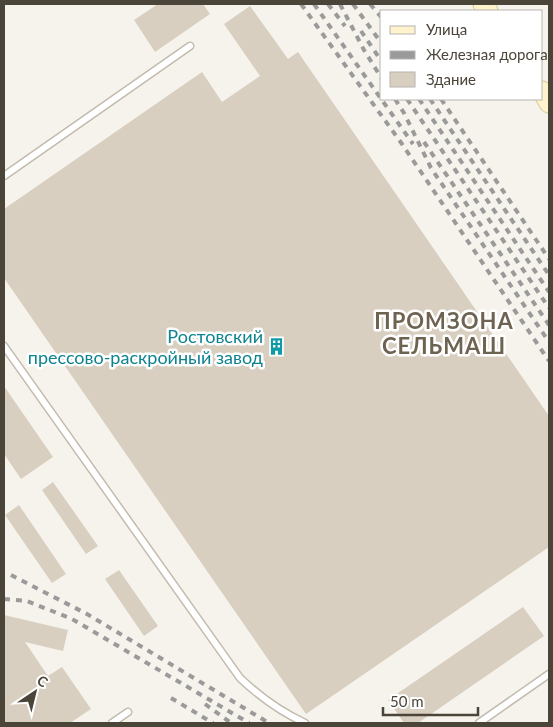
<svg xmlns="http://www.w3.org/2000/svg" width="553" height="727" viewBox="0 0 553 727" font-family="Lato,sans-serif">
	<style>
		.building { fill: #d8cfc1 }
		.lines { fill: none; stroke-linecap: round; stroke-linejoin: round }
		.service-casing { stroke: #c2bbae; stroke-width: 9 }
		.secondary-casing { stroke: #d6c79b; stroke-width: 21 }
		.service { stroke: #fff; stroke-width: 6 }
		.secondary { stroke: #fff3cd; stroke-width: 19 }
		.rail { stroke: #9a9a9a; stroke-width: 4; stroke-dasharray: 6 6; stroke-linecap: butt }
		.labels { text-anchor: middle; stroke-width: 5; stroke-linejoin: round; paint-order: stroke }
		.culture-label { font-size: 18px; fill: #0d838f; stroke: #fff; text-anchor: end }
		.district-label { font-size: 22px; font-weight: bold; letter-spacing: 1px; fill: #6e6250; stroke: #fff }
	</style>
	<rect width="100%" height="100%" fill="#f6f3ec"/>
	<path class="building" d="M158,4H203L210,14L155,52L134,20Z
		M250,6L288,59L298,52L549,416V547L306,714L4,278V209L202,72L222,102L260,76L224,24Z
		M4,386L53,457L21,479L4,454Z
		M53,482L98,546L86,554L42,490Z
		M19,505L66,574L52,583L5,515Z
		M119,570L158,626L144,636L105,579Z
		M523,607L544,636L418,723H404L388,700Z
		M4,615L68,630L63,651L25,642L48,676L62,667L91,709L70,723H4Z"/>
	<g class="lines">
		<defs>
			<path id="service" d="M4,176L190,46
				M4,346L240,678C259,696 281,712 305,723
				M112,723L128,712
				M479,723L549,674"/>
			<path id="secondary" d="M483,4L488,11
				M542,91L549,103"/>
		</defs>
		<use href="#service" class="service-casing"/>
		<use href="#secondary" class="secondary-casing"/>
		<use href="#service" class="service"/>
		<use href="#secondary" class="secondary"/>
		<path class="rail" d="M301,4L402,144L549,361
			M314,4L413,144
			M328,4L345,26
			M340,4L364,50L382,79
			M353,4L382,44
			M370,4L382,18
			M361,31L382,62
			M395,99L404,113L431,168L549,342
			M407,99L549,308
			M419,99L549,292
			M430,99L549,275
			M441,99L549,259
			M424,142L549,325
			M11,575L87,614L269,723
			M4,599L27,601L72,619L249,723
			M171,698L213,723
			M205,704L231,723"/>
	</g>
	<defs>
		<symbol id="building-bare" viewBox="-9 -9 18 18"><path d="M-4-6H4V6H1V3H-1V6H-4ZM-2.5-4.3h1.7v1.8h-1.7ZM.8-4.3h1.7v1.8H.8ZM-2.5-1h1.7V.8h-1.7ZM.8-1h1.7V.8H.8Z" fill="#0f9aa8" stroke="#fff" stroke-width="2.5" paint-order="stroke"/></symbol>
	</defs>
	<g fill-rule="evenodd">
		<use href="#building-bare" x="264" y="334" width="25" height="25"/>
	</g>
	<g class="labels">
		<g class="culture-label">
			<text x="263" y="343">Ростовский<tspan x="263" dy="21">прессово-раскройный завод</tspan></text>
		</g>
		<g class="district-label">
			<text x="444" y="329">ПРОМЗОНА<tspan x="444" dy="25">СЕЛЬМАШ</tspan></text>
		</g>
	</g>
	<rect width="553" height="727" fill="none" stroke="#4b4439" stroke-width="10"/>
	<rect x="380" y="10" width="162" height="90" fill="#ffffff" stroke="#b7b4b0"/>
	<rect x="390" y="26" width="25" height="8" fill="#fff3cd" stroke="#b7b4b0"/>
	<text x="426" y="35" font-size="15" fill="#4b4439">Улица</text>
	<rect x="390" y="51" width="25" height="8" fill="#9a9a9a" stroke="#b7b4b0"/>
	<text x="426" y="60" font-size="15" fill="#4b4439">Железная дорога</text>
	<rect x="390" y="72" width="25" height="15" fill="#d8cfc1" stroke="#b7b4b0"/>
	<text x="426" y="85" font-size="15" fill="#4b4439">Здание</text>
	<g transform="translate(35 692) rotate(35)" stroke="#ffffff" stroke-width="4" paint-order="stroke">
	<path d="M0-4L9 19L0 12L-9 19Z" fill="#4b4439"/>
	<text y="-8" font-size="14" font-weight="bold" text-anchor="middle" fill="#4b4439">С</text>
	</g>
	<path d="M383 707v8h95v-8" fill="none" stroke="#4b4439" stroke-width="2.5"/>
	<text x="390" y="707" font-size="15" fill="#4b4439" stroke="#ffffff" stroke-width="4" paint-order="stroke">50 m</text>
</svg>
